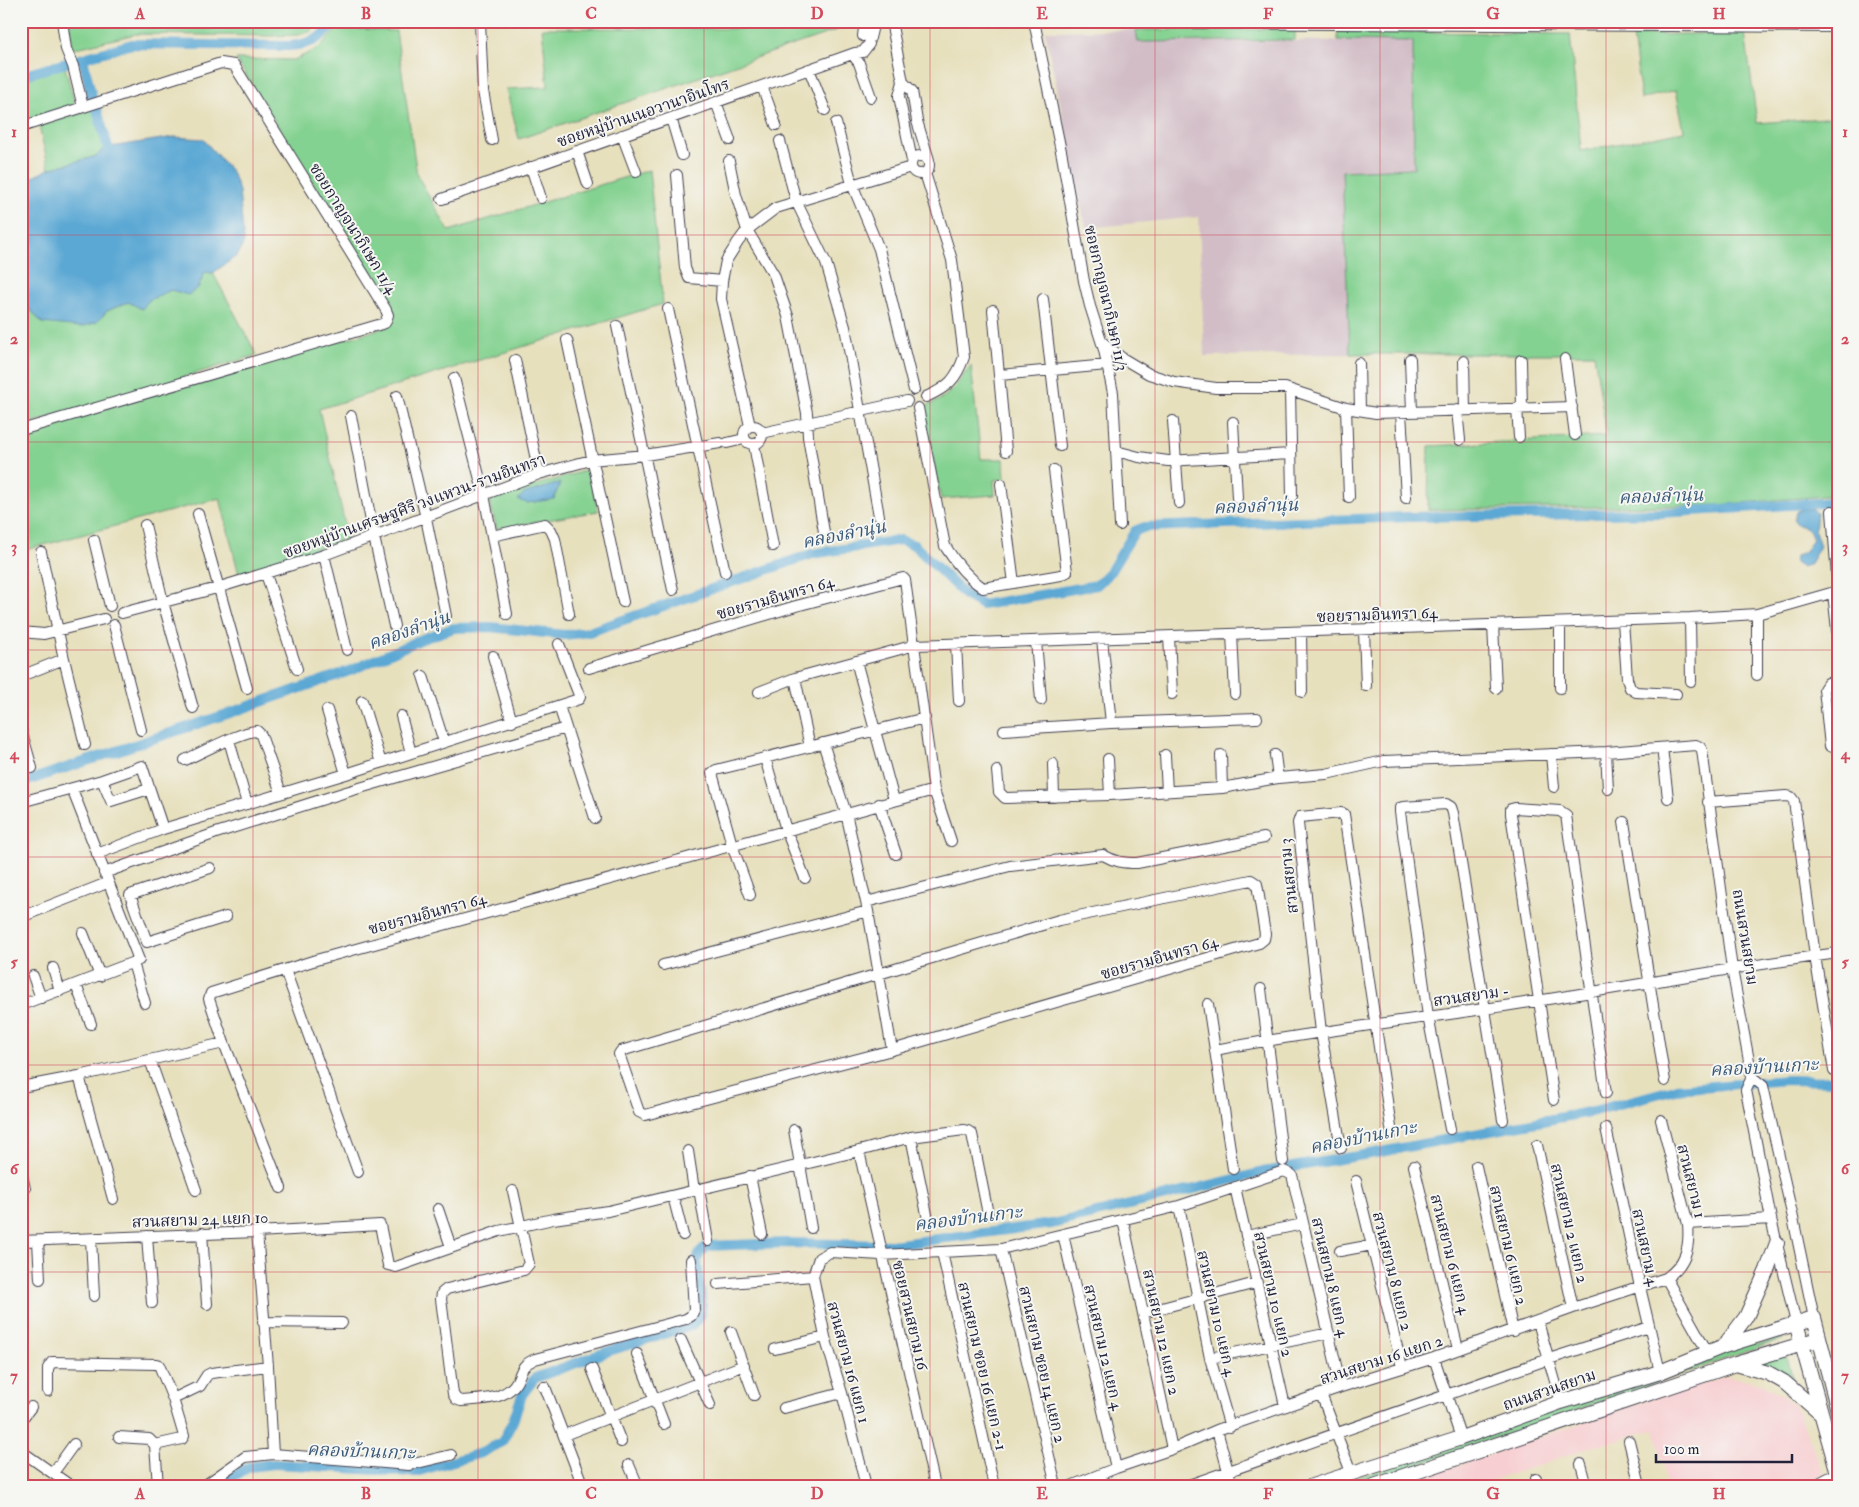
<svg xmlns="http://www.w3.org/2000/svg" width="1859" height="1507" viewBox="0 0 1859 1507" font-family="'IM FELL Double Pica','Noto Serif Thai',serif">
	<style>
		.built { fill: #f7cfd2 }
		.industrial { fill: #d2bdc6 }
		.green { fill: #84d291; stroke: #537a66 }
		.water { fill: #5ba8d4; stroke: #3e6588 }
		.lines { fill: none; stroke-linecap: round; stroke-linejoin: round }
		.canal { stroke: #5ba8d4; stroke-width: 10 }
		.street-casing { stroke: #403e4e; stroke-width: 12 }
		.secondary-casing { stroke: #403e4e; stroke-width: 16 }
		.highway-casing { stroke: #403e4e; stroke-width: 21 }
		.street { stroke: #fff; stroke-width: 10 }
		.secondary { stroke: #fff; stroke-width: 14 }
		.highway { stroke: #fff; stroke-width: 19 }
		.grid { fill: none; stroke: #d1495b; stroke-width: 1; stroke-opacity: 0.55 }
		.labels { text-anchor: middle; stroke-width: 4; stroke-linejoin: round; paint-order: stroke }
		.street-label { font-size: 16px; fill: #22223b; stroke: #f6f6f2 }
		.water-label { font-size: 18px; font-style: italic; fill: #395878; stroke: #f6f6f2 }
		.neatline { fill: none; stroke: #d1495b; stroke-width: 2 }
		.grid-label { font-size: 16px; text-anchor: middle; font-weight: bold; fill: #d1495b }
	</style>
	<rect width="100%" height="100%" fill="#f6f6f2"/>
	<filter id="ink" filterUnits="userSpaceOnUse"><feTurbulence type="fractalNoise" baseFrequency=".02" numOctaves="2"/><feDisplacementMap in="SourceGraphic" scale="10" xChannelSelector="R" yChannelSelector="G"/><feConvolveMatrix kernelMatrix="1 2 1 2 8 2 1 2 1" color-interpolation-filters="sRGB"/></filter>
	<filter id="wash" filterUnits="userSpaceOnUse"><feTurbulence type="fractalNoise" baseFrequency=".0096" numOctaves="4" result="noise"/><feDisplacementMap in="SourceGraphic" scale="20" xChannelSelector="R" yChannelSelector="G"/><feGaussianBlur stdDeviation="1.12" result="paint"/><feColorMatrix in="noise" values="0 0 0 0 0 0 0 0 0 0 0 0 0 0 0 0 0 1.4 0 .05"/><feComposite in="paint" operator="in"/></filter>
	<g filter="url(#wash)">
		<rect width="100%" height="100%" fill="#e7e0bd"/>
		<path class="built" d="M1727,1376L1761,1383L1783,1396L1797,1409L1824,1475L1807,1486H1667L1655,1429L1573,1453L1477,1486H1398L1646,1401Z"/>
		<path class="industrial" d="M1136,30L1139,42L1413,40L1414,168L1342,171L1350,354L1204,356L1199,217L1086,228L1045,31Z"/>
		<path class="green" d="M69,21L316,24L312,31L299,35L269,36L136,34L72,49Z
			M338,28L396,31L417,175L449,231L649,170L663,304L319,409L348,538L239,575L220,498L21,551V433L387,327L392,310L236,59L294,60L317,49Z
			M542,28L840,29L519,139L506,89L548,87Z
			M1295,29V40L1138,42L1136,30Z
			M1338,31L1570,34L1581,151L1684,131L1676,90L1641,99L1633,35L1745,33L1757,123L1838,117V495L1716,505L1428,510L1429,446L1607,436L1594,354H1350L1342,171L1414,168L1413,41L1338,40Z
			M65,67L75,105L21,122V81Z
			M94,109L104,148L97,156L49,169L39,126Z
			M205,272L213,273L257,355L21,426V299L42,323L97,322L107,311L128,302L149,300L171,290L198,288Z
			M971,365L981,459H1004L1005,479L994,480L995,495L941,499L923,410C928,403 932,404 939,400C953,392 962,377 971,365Z
			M588,470L598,511L497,529L489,501L494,497Z
			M1783,1337V1339L1754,1349L1357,1486H1332L1748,1343L1761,1344Z
			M1786,1353L1794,1386L1755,1363Z"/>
		<path class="water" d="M174,137L203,139L232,172L239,191L244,242L238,255L213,273L205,272L198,288L188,295L171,290L149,300L142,309L128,302L107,311L97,322L81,327L42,323L21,299V183L49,169L97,156L104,148Z
			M560,483L554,499L527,503L518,500L523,494Z
			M1803,509H1813L1817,513L1815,531L1820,546L1809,565L1801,567L1795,563L1796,556L1805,551L1813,540L1809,530L1797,524L1794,520L1796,512Z"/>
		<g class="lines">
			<path class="canal" d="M83,59L92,97
				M21,76L132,44L289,46C315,44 318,39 337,21
				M97,110L108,147
				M21,783L227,714L352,670L422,639L454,628L490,627L565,635L589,632L812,554L900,540L914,545L965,595L982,605L1097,585L1110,572L1135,531L1145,527L1408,517L1659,513L1838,502
				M218,1486L249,1467L274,1464L416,1472L481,1453L502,1442L513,1421L522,1395L535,1378L609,1351L692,1325L699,1318L702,1305L697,1262L699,1254L707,1246L786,1243L892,1245L1052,1224L1263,1172L1381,1152L1594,1111L1675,1089L1787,1080L1838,1081"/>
		</g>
	</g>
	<g filter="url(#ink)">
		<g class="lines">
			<defs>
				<path id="street" d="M62,21L66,49L73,66L83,107
					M480,21L483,91L492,140
					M891,21L903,82L899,96L912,161
					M1034,21L1062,156L1084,281L1090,306L1104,350L1113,393L1120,525
					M863,36L865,21
					M870,38L874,21
					M852,54L859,63L871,97
					M809,69L825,110
					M903,82L912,91L917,121L929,160
					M762,86L776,125
					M716,102L730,140
					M671,118L682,155
					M836,123L852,184L879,249L914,390
					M21,127L221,63L234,65L386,310L388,315L385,323L21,430
					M622,135L636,172
					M780,141L796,201L826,263L845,327L879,516
					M577,151L588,184
					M911 165a9 9 0 1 1 18 0a9 9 0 1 1-18 0Z
					M729,161L736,195L747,230L774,275L788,316L807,413L808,437L824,532
					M531,167L541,198
					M925,173L952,260L964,357C956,380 948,387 926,397
					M677,175L685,268L689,278L722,281
					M442,199L855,53L863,52L869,44
					M1043,299L1060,446
					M668,309L725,572
					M993,310L1006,451
					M617,326L673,590
					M567,340L623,602
					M1102,342L1122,358L1149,374L1174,382L1216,388H1285L1346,408L1376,413L1572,407
					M1410,359L1412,412
					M1565,359L1575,435
					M515,360L539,474
					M1521,360L1522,408
					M1464,361L1465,410
					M1359,363L1360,410
					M1000,375L1107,365
					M454,378L484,495L507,614
					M1290,390L1292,496
					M397,396L426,518L446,616
					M918,408L945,546C955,562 967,577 983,588L1061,575L1067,572L1054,470
					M1346,408L1349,497
					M1517,408L1519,437
					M1457,410L1460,440
					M1401,412L1406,498
					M351,416L374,537L394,626
					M1173,421L1179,503
					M1233,422L1237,498
					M744 435a9 9 0 1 1 18 0a9 9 0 1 1-18 0Z
					M750,426L721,299L722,281L726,261L738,242L747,230L776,208L911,167
					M762,433L907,401
					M727,443L744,439
					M754,445L773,546
					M1116,451L1139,457L1168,461L1291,454
					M1001,484L1014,583
					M1832,511L1838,591
					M198,514L247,688
					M145,525L163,602L193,708
					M492,536L545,524L551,530L555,539L569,614
					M94,540L110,606
					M41,552L64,659L85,745
					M324,555L347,650
					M266,574L297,669
					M1833,593L1838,639
					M122,613L217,588L324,555L539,474L591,460L645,455L720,443
					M1757,614V675
					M1690,618L1691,681
					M1623,621L1627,679L1630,688L1636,692L1676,694
					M114,625L141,730
					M1493,625L1496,688
					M1364,630L1366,686
					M21,632L44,634L104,619
					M1301,632L1302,692
					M1232,634L1235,694
					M1169,637L1172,694
					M1102,639L1111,723
					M1036,641L1041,700
					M956,644L959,701
					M493,656L512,722
					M856,661L894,800
					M589,668L796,606L903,578L905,580L934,790L951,841
					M21,676L64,659
					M423,676L444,742
					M795,678L810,747
					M1838,682L1828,683L1824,689L1830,746L1838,749
					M1560,688V623
					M759,692L795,678L915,645L1690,618L1757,614L1838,591
					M362,701L381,763
					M559,706L595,818
					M327,710L346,774
					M401,716L411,753
					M21,730L32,768
					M1004,730L1111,723L1257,718
					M229,740L247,804
					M823,743L846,813L868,911L892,1050
					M1662,748L1668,798
					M1606,752L1608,789
					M1551,754L1554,787
					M1165,755L1167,791
					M1221,755L1222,788
					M1275,755L1278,778
					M765,758L786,830L805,878
					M1108,759L1110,795
					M185,760C201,753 241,731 257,731L261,735L281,793
					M1053,764L1054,797
					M997,771L999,792L1005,798L1110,795L1222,788L1278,778L1326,774L1384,761L1606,752L1696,745L1700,747L1702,750L1732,969L1752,1077L1746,1090L1771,1219L1796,1323
					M102,780L111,801L149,789
					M21,802L102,780L142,766L163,829
					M1708,802L1786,796L1791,797L1794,801L1815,956L1834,1071
					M879,804L896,854
					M1624,822L1665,1081
					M97,854L163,829L346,774L579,699L580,697L579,695L559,644
					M210,868L130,895L147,942L226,917
					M104,873L216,833L346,792L566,728
					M1251,880L1257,884L1265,934L1264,939L1259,943L892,1050L645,1115L639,1112L619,1054L621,1051L1059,920Z
					M750,895L732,845L712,773L716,770L925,718
					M866,902L1010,866L1103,855C1115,862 1124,863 1137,863L1264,838
					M21,917L107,883
					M83,933L100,976
					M133,963L145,1003
					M663,965L868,911
					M53,968L60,991
					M285,970L358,1172
					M33,976L41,998
					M76,985L91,1024
					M1261,989L1283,1161
					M1208,1004L1233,1169
					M21,1005L139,960L72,789
					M1215,1050C1304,1033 1394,1022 1484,1009C1602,992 1719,969 1838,953
					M150,1060L196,1190
					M79,1076L113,1199
					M1752,1077L1763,1086L1793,1218L1814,1318
					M21,1087L79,1076L224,1043
					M1554,1100L1511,814V809L1515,808L1560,811L1566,815L1606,1093
					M1606,1128L1640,1287L1660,1372
					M1450,1129L1428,1016L1400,812V808L1403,807L1446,804L1451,807L1453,813L1503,1120
					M794,1130L811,1228
					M911,1137L929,1224
					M1537,1145L1573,1308
					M1341,1148L1321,1032L1298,823L1300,817L1341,813L1344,814L1392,1134
					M688,1151L694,1190
					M859,1151L935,1486
					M1414,1166L1458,1349
					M1476,1166L1513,1331
					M21,1170L25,1189
					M750,1176L762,1234
					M1356,1181L1402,1367
					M1235,1187L1285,1406
					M281,1188L224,1043L209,999L211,993L316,960L934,790
					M699,1189L708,1241
					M513,1191L529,1264L524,1270L447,1289L442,1293L441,1299L453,1394L456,1399L461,1401C480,1399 506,1401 517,1381C523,1368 521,1366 535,1359L686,1319L691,1316L694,1310L691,1260
					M673,1196L683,1235
					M1179,1206L1210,1358L1230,1427
					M438,1209L451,1247
					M1123,1220L1172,1449
					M1688,1224L1771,1219
					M257,1232L268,1366L273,1454
					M202,1233L207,1304
					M1063,1234L1116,1468
					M147,1236L152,1303
					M1246,1236L1303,1224
					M91,1239L94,1296
					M21,1241L257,1232L380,1225L388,1265L396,1267L499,1231L553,1219L608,1211L859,1151L911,1137L964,1130L968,1131L972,1134L988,1214
					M38,1241L40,1279
					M1001,1249L1056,1486
					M1340,1251L1372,1245
					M942,1252L994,1486
					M1666,1278L1708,1353
					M718,1284L813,1276
					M1143,1313L1256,1283
					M263,1322L342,1323
					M1538,1322L1561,1402
					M731,1332L754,1395
					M681,1340L710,1405
					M775,1349L825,1337
					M637,1354L664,1424
					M1210,1358L1329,1333
					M1434,1358L1461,1438
					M592,1369L621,1442
					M543,1387H545L583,1486
					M48,1391V1368L52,1362L156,1364L159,1365L173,1399L184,1436L182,1439L155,1445
					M1321,1394L1351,1472
					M173,1399L200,1386L207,1375L211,1373L268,1366
					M784,1408L842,1393
					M21,1420L31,1407
					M1217,1430L1232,1486
					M564,1435L744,1365
					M119,1437L149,1439L155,1445L158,1486
					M1629,1441L1640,1486
					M21,1451L71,1486
					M1581,1464L1587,1486
					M629,1465L638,1486
					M53,1473L74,1444
					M1100,1475L1105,1486
					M1536,1479L1538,1486
					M523,1485V1486
					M204,1486L245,1457L273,1454L409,1465L451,1455
					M866,1486L842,1393L825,1337L813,1276L819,1258L830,1252L881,1255L1001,1249L1179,1206L1284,1171L1292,1175L1341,1387
					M1071,1486L1116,1468L1172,1449L1217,1430L1341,1387L1434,1358L1573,1308L1666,1278C1686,1264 1690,1247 1688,1224L1661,1120
					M1186,1486L1549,1359L1649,1327"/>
				<path id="secondary" d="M1181,21L1838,25
					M1796,1323L1838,1473
					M1724,1346L1746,1317L1767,1270L1777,1243
					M1736,1364L1768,1373L1784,1382L1821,1414
					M1312,1486L1461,1438L1561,1402L1660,1372L1724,1346L1814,1318L1838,1410
					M1374,1486L1736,1364L1819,1339"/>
				<path id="highway" d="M1823,1486L1838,1478"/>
			</defs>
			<use href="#street" class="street-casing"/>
			<use href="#secondary" class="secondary-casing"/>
			<use href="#highway" class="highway-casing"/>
			<use href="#street" class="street"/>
			<use href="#secondary" class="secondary"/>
			<use href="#highway" class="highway"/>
		</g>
	</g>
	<path class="grid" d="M253,21V1486M478,21V1486M704,21V1486M930,21V1486M1155,21V1486M1380,21V1486M1606,21V1486M21,235H1838M21,442H1838M21,650H1838M21,857H1838M21,1065H1838M21,1272H1838"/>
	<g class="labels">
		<g class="street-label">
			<text transform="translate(643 112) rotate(-19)" y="6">ซอยหมู่บ้านเนอวานาอินโทร</text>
			<text transform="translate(354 228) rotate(58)" y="6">ซอยกาญจนาภิเษก 11/4</text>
			<text transform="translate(1107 298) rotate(77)" y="6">ซอยกาญจนาภิเษก 11/3</text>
			<text transform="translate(414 505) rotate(-20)" y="6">ซอยหมู่บ้านเศรษฐศิริ วงแหวน-รามอินทรา</text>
			<text transform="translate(775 597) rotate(-16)" y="6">ซอยรามอินทรา 64</text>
			<text transform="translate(1377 614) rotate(-2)" y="6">ซอยรามอินทรา 64</text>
			<text transform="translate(1288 876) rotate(-96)" y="6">สวนสยาม 3</text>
			<text transform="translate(427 913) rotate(-15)" y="6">ซอยรามอินทรา 64</text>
			<text transform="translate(1746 937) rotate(81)" y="6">ถนนสวนสยาม</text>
			<text transform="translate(1159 957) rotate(-16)" y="6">ซอยรามอินทรา 64</text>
			<text transform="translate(1471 995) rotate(-8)" y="6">สวนสยาม -</text>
			<text transform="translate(1692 1181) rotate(76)" y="6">สวนสยาม 1</text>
			<text transform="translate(200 1219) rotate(-2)" y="6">สวนสยาม 24 แยก 10</text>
			<text transform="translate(1570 1223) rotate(77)" y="6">สวนสยาม 2 แยก 2</text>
			<text transform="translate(1509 1245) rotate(77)" y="6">สวนสยาม 6 แยก 2</text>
			<text transform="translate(1646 1247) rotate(78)" y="6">สวนสยาม 4</text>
			<text transform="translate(1451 1254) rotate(76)" y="6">สวนสยาม 6 แยก 4</text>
			<text transform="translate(1393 1271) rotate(76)" y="6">สวนสยาม 8 แยก 2</text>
			<text transform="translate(1331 1277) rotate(77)" y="6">สวนสยาม 8 แยก 4</text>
			<text transform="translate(1274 1294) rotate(77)" y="6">สวนสยาม 10 แยก 2</text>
			<text transform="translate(1217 1313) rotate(77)" y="6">สวนสยาม 10 แยก 4</text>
			<text transform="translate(911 1315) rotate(77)" y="6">ซอยสวนสยาม 16</text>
			<text transform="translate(1162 1332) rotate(78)" y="6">สวนสยาม 12 แยก 2</text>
			<text transform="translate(1104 1347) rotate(77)" y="6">สวนสยาม 12 แยก 4</text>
			<text transform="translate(1381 1359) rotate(-18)" y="6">สวนสยาม 16 แยก 2</text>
			<text transform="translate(849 1362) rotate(75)" y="6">สวนสยาม 16 แยก 1</text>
			<text transform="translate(1043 1364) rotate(77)" y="6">สวนสยาม ซอย 14 แยก 2</text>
			<text transform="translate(983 1366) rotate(77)" y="6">สวนสยาม ซอย 16 แยก 2-1</text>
			<text transform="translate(1549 1389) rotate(-19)" y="6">ถนนสวนสยาม</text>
		</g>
		<g class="water-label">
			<text transform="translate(1661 496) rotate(-2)" y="6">คลองลำนุ่น</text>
			<text transform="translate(1256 506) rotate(-2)" y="6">คลองลำนุ่น</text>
			<text transform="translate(844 534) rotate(-11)" y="6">คลองลำนุ่น</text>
			<text transform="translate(409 630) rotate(-19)" y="6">คลองลำนุ่น</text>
			<text transform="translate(1764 1067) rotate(-3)" y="6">คลองบ้านเกาะ</text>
			<text transform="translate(1363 1137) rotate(-11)" y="6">คลองบ้านเกาะ</text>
			<text transform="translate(968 1218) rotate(-7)" y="6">คลองบ้านเกาะ</text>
			<text transform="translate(361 1451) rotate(2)" y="6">คลองบ้านเกาะ</text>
		</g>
	</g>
	<rect width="1859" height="1507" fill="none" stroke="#f6f6f2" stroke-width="55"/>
	<path d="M1656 1454v8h136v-8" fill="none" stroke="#22223b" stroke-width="2.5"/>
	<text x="1664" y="1454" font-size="15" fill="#22223b" stroke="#f6f6f2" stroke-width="4" paint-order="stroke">100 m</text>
	<rect x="28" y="28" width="1804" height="1452" class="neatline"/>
	<g class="grid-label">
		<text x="140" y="19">A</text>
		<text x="366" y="19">B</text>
		<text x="591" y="19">C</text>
		<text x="817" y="19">D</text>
		<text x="1042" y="19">E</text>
		<text x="1268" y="19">F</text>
		<text x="1493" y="19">G</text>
		<text x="1719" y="19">H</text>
		<text x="14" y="137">1</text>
		<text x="1845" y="137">1</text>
		<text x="14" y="344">2</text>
		<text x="1845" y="344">2</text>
		<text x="14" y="552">3</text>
		<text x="1845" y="552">3</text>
		<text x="14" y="759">4</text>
		<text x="1845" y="759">4</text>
		<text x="14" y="967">5</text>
		<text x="1845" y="967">5</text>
		<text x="14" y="1174">6</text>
		<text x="1845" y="1174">6</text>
		<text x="14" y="1381">7</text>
		<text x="1845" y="1381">7</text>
		<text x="140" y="1499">A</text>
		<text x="366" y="1499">B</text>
		<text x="591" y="1499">C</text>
		<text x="817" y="1499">D</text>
		<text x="1042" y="1499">E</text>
		<text x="1268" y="1499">F</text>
		<text x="1493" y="1499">G</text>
		<text x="1719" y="1499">H</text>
	</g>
</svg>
